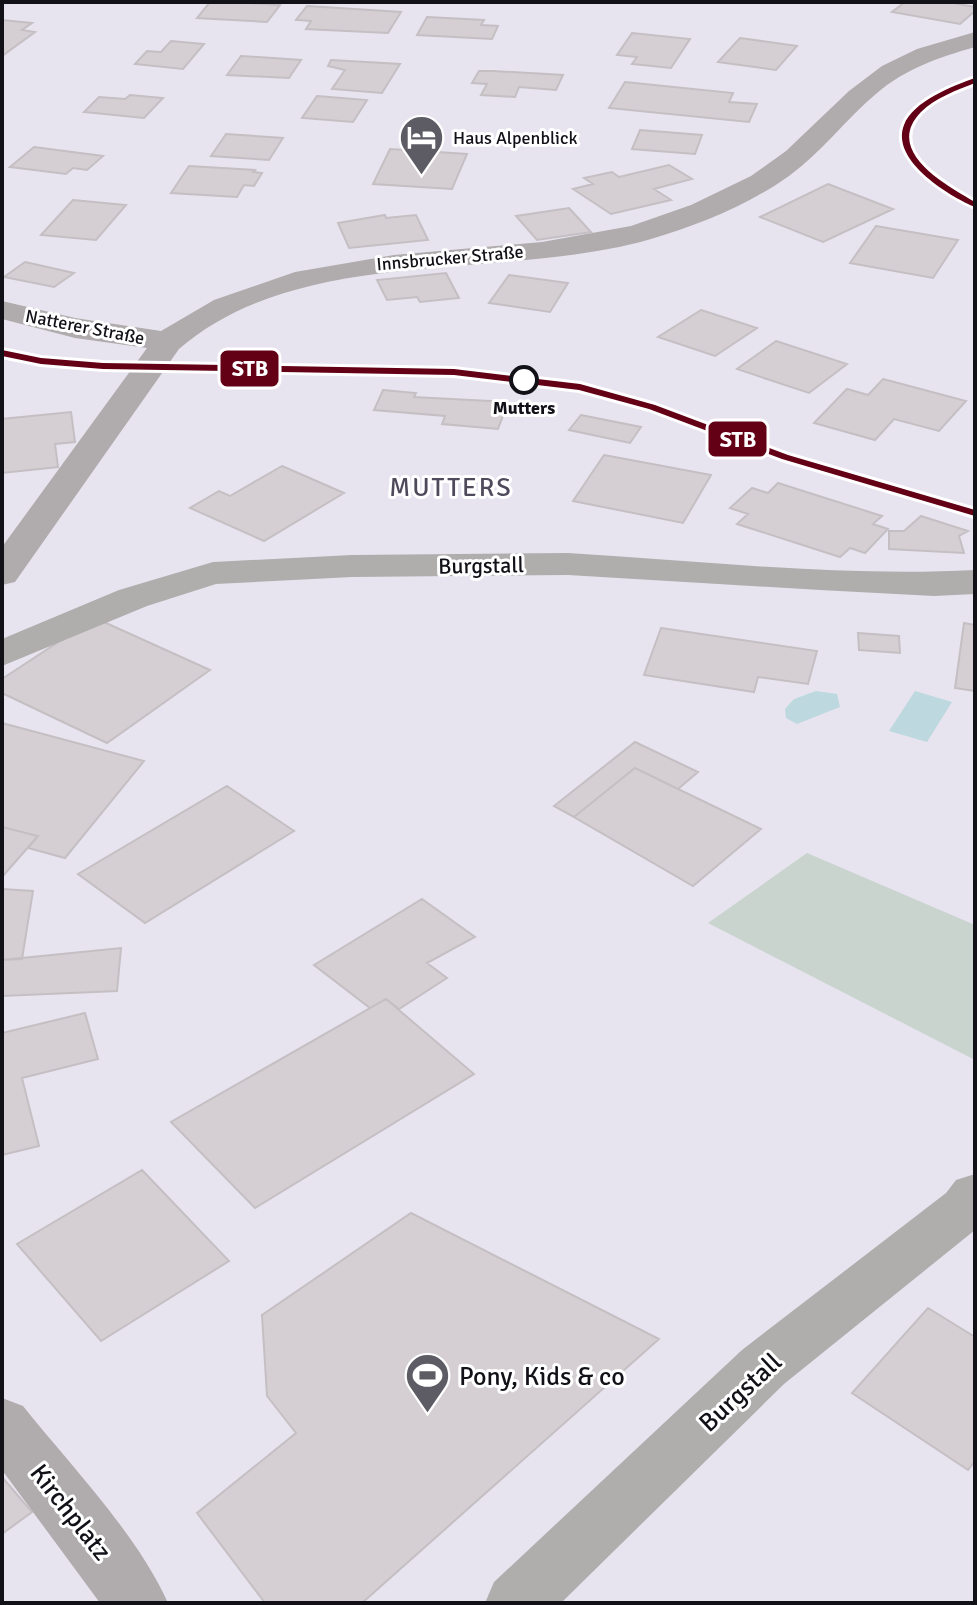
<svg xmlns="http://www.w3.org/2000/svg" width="977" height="1605" viewBox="0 0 977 1605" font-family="Signika,sans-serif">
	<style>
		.green { fill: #c8d4cd }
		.water { fill: #bdd8de }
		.building { fill: #d5cfd3; stroke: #c5bfc3; stroke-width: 2 }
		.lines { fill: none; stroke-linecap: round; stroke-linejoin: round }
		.street { fill: #b0adad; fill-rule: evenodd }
		.secondary { fill: #b0acad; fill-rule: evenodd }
		.tram-1-casing { stroke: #fff; stroke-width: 6 }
		.tram-1 { fill: #630016; fill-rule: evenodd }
		.stop-dot { fill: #fff; stroke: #131118; stroke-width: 4 }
		.labels { text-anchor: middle; stroke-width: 6; stroke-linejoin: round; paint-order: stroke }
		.far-poi-label { font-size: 18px; fill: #131118; stroke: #fff; text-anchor: start }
		.far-street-label { font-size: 18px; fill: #131118; stroke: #fff }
		.far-stop-label { font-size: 18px; font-weight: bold; fill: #131118; stroke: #fff }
		.street-label { font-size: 22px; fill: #131118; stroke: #fff }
		.quarter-label { font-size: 26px; letter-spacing: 2px; fill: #4e495b; stroke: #fff }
		.near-poi-label { font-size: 26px; fill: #131118; stroke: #fff; text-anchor: start }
		.near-street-label { font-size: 26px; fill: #131118; stroke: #fff }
		.line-badge { stroke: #fff; stroke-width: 3 }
		.badge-label { font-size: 22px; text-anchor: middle; font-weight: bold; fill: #fff }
	</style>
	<rect width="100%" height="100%" fill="#e7e4f0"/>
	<path class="green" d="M807,853L975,925V1060L708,923Z"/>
	<path class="water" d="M816,691L837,694L840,707L797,724L786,718L785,709L794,699Z
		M915,691L952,702L927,742L889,731Z"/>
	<path class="building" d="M210,2H235L280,5L267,22L197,18Z
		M905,2H948L975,7V11L960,24L892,12Z
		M307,6L401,12L388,33L306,29L311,21L296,20Z
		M427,17L484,20L481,25L498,26L492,39L417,35Z
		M2,20L32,23L22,30L35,32L2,56Z
		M632,33L690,39L671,68L632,64L637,57L617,55Z
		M740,38L797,46L776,70L718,62Z
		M171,41L204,44L183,69L135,64L147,51L161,52Z
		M241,56L301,60L289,78L227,75Z
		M331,60L400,64L382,93L332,89L345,70L328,66Z
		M479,71H493L563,75L556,90L519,87L515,97L481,95L487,84L472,83Z
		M625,82L733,93L729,102L757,104L749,122L609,108Z
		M130,95L163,98L144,118L84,112L99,97L125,99Z
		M317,96L367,100L353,122L302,118Z
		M640,130L702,135L695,154L632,149Z
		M226,134L283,138L269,160L211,156Z
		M34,147L103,156L87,170L73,168L66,174L10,167Z
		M390,149L467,154L452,189L373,184Z
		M669,165L692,179L654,189L671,200L611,214L573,189L593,184L584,178L612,172L619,177Z
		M189,166L255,170L253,172L262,173L254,186L244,185L237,197L171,193Z
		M828,184L893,209L823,242L760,217Z
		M73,200L126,205L96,240L41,235Z
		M569,208L591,232L537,240L516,216Z
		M385,215L386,218L416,215L428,240L349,248L338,223Z
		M876,226L958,240L933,278L850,263Z
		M25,262L74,273L54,287L4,277Z
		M446,273L459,298L420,302L417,297L387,300L377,280Z
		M509,275L568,283L550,312L489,303Z
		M701,310L757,328L715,356L658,337Z
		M776,341L847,364L809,393L737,369Z
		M883,379L966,401L939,431L894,419L875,440L814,423L847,389L868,395Z
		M383,390L416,393L414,397L508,402L498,429L442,424L445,416L374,410Z
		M71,412L75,442L55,444L58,467L2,473V419Z
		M581,415L641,427L630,443L569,430Z
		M604,455L711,475L683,523L573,501Z
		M282,466L344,493L264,541L190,508L219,491L230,496Z
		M778,483L882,516L873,524L888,529L865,553L850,548L840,557L737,524L748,514L730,508L752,488L768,493Z
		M921,516L968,531L959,536L964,553L889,549V531H904Z
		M95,618L210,670L107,743L2,693V679Z
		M964,623L975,625V691L955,688Z
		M661,628L817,651L808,684L758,677L754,692L644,675Z
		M858,633L899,636L900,653L859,650Z
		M2,723L144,761L65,858L28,848L38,836L2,827Z
		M635,742L698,772L678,789L635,768L574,817L554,806Z
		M635,768L678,789L761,829L693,886L574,817Z
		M227,786L294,831L145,923L78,874Z
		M2,827L38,836L2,877Z
		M2,889L33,891L22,959L2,960Z
		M422,899L475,937L427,963L447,978L399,1009L386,999L370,1008L314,965Z
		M121,948L117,991L2,996V960Z
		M386,999L474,1074L255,1208L171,1122Z
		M85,1013L98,1059L22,1078L39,1146L2,1155V1033Z
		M142,1170L229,1261L101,1341L17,1244Z
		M411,1213L659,1339L362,1603H265L197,1513L296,1433L267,1396L262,1315Z
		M928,1308L975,1337V1461L968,1470L852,1393Z
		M2,1477L32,1512L2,1534Z"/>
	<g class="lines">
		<path class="street" d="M568,553C703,561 840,577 975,570V594L934,596L820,590L568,575L352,577L216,584L147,606L2,666V639L119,590L213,562L352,555Z
			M975,1174V1230L784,1384L561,1603H485L494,1582L742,1350L946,1193L956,1180Z"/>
		<path class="secondary" d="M975,32V47C940,57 905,69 877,93C846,119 822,152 789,176C748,205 699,225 651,239C503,282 302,243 179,349L15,582L2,585V547L147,348L75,338L2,319V301L75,318L161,331L214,300L295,272L394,255L542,242L631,226L691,205L751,176L786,151L849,91L882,66L917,49Z
			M2,1398L23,1406C71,1466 137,1534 168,1603H100L2,1470Z"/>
		<defs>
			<path id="tram-1" d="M975,78V83C957,90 935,98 921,112C883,151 946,185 975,202V207C949,196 890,160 904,125C913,101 953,86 975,78Z
				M2,350L41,358L103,363L454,369L580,384L655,405L788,455L975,510V516L782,459L649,409L579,390L454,375L103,369L41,364L2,356Z"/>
		</defs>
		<use href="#tram-1" class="tram-1-casing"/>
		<use href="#tram-1" class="tram-1"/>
	</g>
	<defs>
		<symbol id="hotel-pin" viewBox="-11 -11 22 30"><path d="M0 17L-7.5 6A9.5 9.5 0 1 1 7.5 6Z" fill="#5d5b64" stroke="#fff"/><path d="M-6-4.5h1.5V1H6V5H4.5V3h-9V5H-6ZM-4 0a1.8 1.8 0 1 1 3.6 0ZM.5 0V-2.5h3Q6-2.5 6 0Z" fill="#fff"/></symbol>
		<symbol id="stadium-pin" viewBox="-11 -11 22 30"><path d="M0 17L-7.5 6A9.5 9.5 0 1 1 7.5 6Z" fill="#5d5b64" stroke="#fff"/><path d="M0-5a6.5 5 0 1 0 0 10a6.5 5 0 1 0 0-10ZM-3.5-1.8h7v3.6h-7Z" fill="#fff"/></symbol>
	</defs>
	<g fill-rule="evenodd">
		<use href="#hotel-pin" x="396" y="112" width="51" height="69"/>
		<use href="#stadium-pin" x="402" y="1350" width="51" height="69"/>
	</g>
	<circle class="stop-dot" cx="524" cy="380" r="13"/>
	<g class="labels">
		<g class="far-poi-label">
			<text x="453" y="144">Haus Alpenblick</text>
		</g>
		<g class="far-street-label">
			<text transform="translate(450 258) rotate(-5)" y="6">Innsbrucker Straße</text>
			<text transform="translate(85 327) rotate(11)" y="6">Natterer Straße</text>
		</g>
		<g class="far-stop-label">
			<text x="524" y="414">Mutters</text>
		</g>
		<g class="street-label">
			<text transform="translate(481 565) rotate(-1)" y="8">Burgstall</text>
		</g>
		<g class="quarter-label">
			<text x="451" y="496">MUTTERS</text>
		</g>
		<g class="near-poi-label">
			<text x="459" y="1385">Pony, Kids &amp; co</text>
		</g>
		<g class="near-street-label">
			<text transform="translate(740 1392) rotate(-43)" y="9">Burgstall</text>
			<text transform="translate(71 1512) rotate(52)" y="9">Kirchplatz</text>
		</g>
	</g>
	<g class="line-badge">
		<rect x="219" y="349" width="61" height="39" rx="8" fill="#630016"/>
		<rect x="707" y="420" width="61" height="38" rx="8" fill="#630016"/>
	</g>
	<g class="badge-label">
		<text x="250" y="376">STB</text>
		<text x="738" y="447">STB</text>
	</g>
	<rect width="977" height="1605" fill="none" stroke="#131118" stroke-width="8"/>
</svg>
